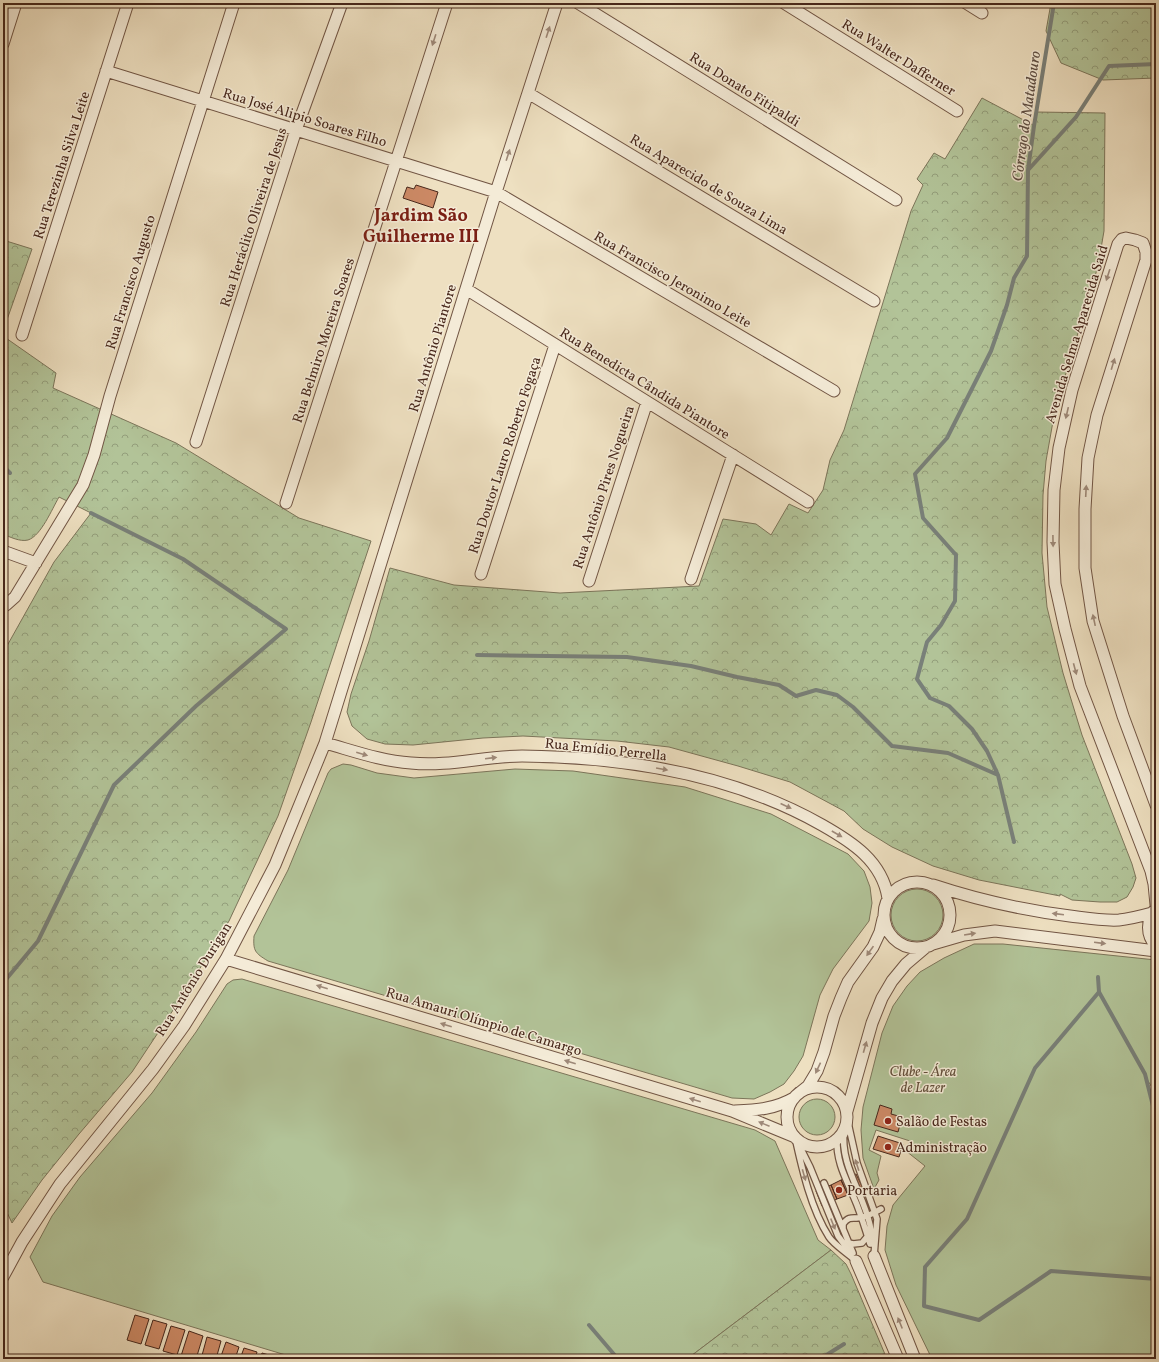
<svg xmlns="http://www.w3.org/2000/svg" width="1159" height="1362" viewBox="0 0 1159 1362" font-family="Vollkorn,serif">
	<style>
		.green { fill: #b2c398; stroke: #7c755a }
		.forest { fill: url(#forest-crowns); stroke: #7c755a }
		.lines { fill: none; stroke-linecap: round; stroke-linejoin: round }
		.stream { stroke: #798079; stroke-width: 4 }
		.building { fill: #cc8965; stroke: #47271b }
		.lane-casing { stroke: #715544; stroke-width: 8 }
		.street-casing { stroke: #715544; stroke-width: 13 }
		.lane { stroke: #f4ebd7; stroke-width: 5.5 }
		.street { stroke: #f4ebd7; stroke-width: 11 }
		.oneway { fill: #9e8979 }
		.poi-dot { fill: #8f2418; stroke: #f4ebd7; stroke-width: 1.5 }
		.labels { text-anchor: middle; stroke-width: 3; stroke-linejoin: round; paint-order: stroke }
		.street-label { font-size: 14px; fill: #47271b; stroke: #f4ebd7 }
		.park-label { font-size: 14px; font-style: italic; fill: #624e3a; stroke: #f4ebd7 }
		.poi-label { font-size: 14px; fill: #47271b; stroke: #f4ebd7; text-anchor: start }
		.water-label { font-size: 15px; font-style: italic; fill: #5c4c42; stroke: #f4ebd7 }
		.district-label { font-size: 18px; font-weight: bold; fill: #7a1f14; stroke: #f4ebd7 }
	</style>
	<defs>
		<pattern id="forest-crowns" width="20" height="18" patternUnits="userSpaceOnUse"><rect width="20" height="18" fill="#b2c398"/><path d="M2 6a3 3 0 1 1 6 0M12 15a3 3 0 1 1 6 0" fill="none" stroke="#939e7b"/></pattern>
	</defs>
	<rect width="100%" height="100%" fill="#eee0c1"/>
	<filter id="stains"><feTurbulence type="fractalNoise" baseFrequency=".005" numOctaves="4"/><feColorMatrix values="0 0 0 0 .2 0 0 0 0 .09 0 0 0 0 .02 0 0 0 .5 -.17"/></filter>
	<radialGradient id="worn" r=".72"><stop offset=".6" stop-color="#630" stop-opacity="0"/><stop offset="1" stop-color="#630" stop-opacity=".3"/></radialGradient>
	<path class="green" d="M343,764L351,765L377,773L414,778L515,769L573,771L685,787L771,814L848,854L864,871L870,887L872,903L869,921L833,969L820,995L803,1056L794,1071L784,1084L770,1092L754,1099L732,1098L268,961C255,953 253,951 254,936L288,870L328,773L331,769Z
		M891 915a26 26 0 1 1 52 0a26 26 0 1 1-52 0Z
		M974,944H1003L1156,960V1094L1145,1076L1156,1121V1359H1136L1119,1355L1078,1356L1064,1359H932L896,1285L885,1250L887,1226L893,1205L925,1166L906,1151L910,1141L876,1130L869,1150L881,1156L877,1173L879,1180L874,1189L863,1158L861,1130L863,1107L882,1033L893,1006L907,986L920,972L944,958Z
		M242,979L755,1130L775,1141L818,1240L831,1250L687,1359H299L43,1282L30,1257L52,1216L80,1177L152,1093L196,1032L227,984L233,980Z
		M799 1117a18 18 0 1 1 36 0a18 18 0 1 1-36 0Z"/>
	<path class="forest" d="M1051,3H1156V78L1103,80L1061,63L1046,31Z
		M982,98L1033,125L1036,112L1105,113L1104,231L1098,266L1055,410L1046,461L1043,495L1042,553L1047,607L1063,673L1082,735L1132,864L1136,878L1133,887L1127,897L1117,902H1100L1072,900L1060,894V896L979,880L933,866L892,847L863,829L844,811L790,782L738,766L669,747L617,741L523,736L483,738L413,745L385,744L367,739L352,726L347,712L351,694L369,641L390,568L454,585L560,593L699,586L723,519L756,524L771,535L789,504L808,513L823,490L830,460L844,430L911,211L923,185L917,179L934,153L945,159Z
		M3,240L32,249L3,331Z
		M3,336L56,373L53,388L176,443L299,518L371,541L311,722L278,816L229,921L191,983L132,1072L79,1134L42,1180L12,1223L3,1204V653L54,562L91,513L59,497C52,509 41,536 28,540C20,542 10,537 3,534Z
		M831,1250L846,1264L851,1274L887,1359H687Z"/>
	<g class="lines">
		<path class="stream" d="M1029,169L1076,117L1109,66L1156,64
			M3,466L10,473
			M477,655L627,657L691,666L737,677L779,685L796,696L816,690L837,695L853,707L892,746L948,753L998,775
			M1014,842L998,775L987,751L972,729L949,706L930,698L917,679L927,642L941,625L955,601L956,555L923,518L915,474L947,438L991,351L1007,305L1014,278L1027,256L1028,170L1034,126L1054,3
			M1098,977L1099,992L1145,1074L1156,1118
			M3,983L38,941L114,785L196,706L286,629L183,559L91,513
			M1099,992L1035,1068L967,1219L925,1267L924,1306L979,1320L1051,1271L1156,1279
			M589,1325L618,1359
			M820,1359L844,1344"/>
	</g>
	<path class="building" d="M416,185L438,192L433,208L403,198L407,187L414,189Z
		M880,1105L892,1109L891,1114L902,1117L898,1132L874,1125Z
		M878,1136L903,1144L899,1157L873,1149Z
		M856,1174L863,1188L848,1195L841,1180Z
		M841,1180L848,1195L837,1199L831,1185Z
		M831,1185L837,1199L822,1206L816,1191Z
		M135,1315L149,1319L141,1344L127,1340Z
		M153,1320L167,1324L159,1349L145,1345Z
		M171,1326L185,1330L177,1355L163,1351Z
		M189,1331L203,1336L196,1359H190L181,1356Z
		M207,1337L221,1341L216,1359H201Z
		M226,1342L239,1347L235,1359H220Z
		M244,1348L257,1352L255,1359H240Z
		M262,1353L276,1357L275,1359H260Z"/>
	<g class="lines">
		<defs>
			<path id="lane" d="M847,1118L857,1163L877,1219L874,1256
				M844,1131C840,1165 863,1193 870,1225C871,1231 872,1237 872,1244
				M795,1137C802,1169 811,1209 829,1237C834,1245 849,1254 856,1261
				M837,1139C836,1164 848,1182 857,1205C862,1218 866,1231 870,1244
				M799,1145L810,1167L838,1236L850,1252
				M824,1183L853,1253
				M843,1228V1224C850,1214 855,1220 863,1217C869,1216 875,1212 881,1209
				M849,1243L853,1244L862,1243L867,1237"/>
			<path id="street" d="M578,3L896,200
				M784,3L957,111
				M966,3L982,13
				M3,44L16,3
				M106,71L496,192L834,391
				M528,93L874,301
				M466,289L808,502
				M22,335L128,3
				M196,442L296,130L342,3
				M286,503L447,3
				M3,551L36,563
				M481,574L555,345
				M691,579L733,455
				M589,581L647,402
				M3,606L6,605L15,597L83,485L94,455L110,396L234,3
				M325,743C354,751 381,761 411,763C448,767 485,756 522,756C625,757 732,774 822,825C852,842 882,861 888,898
				M1156,805L1123,716L1093,621L1085,568V509L1088,458L1097,415L1146,260V252L1143,243L1135,240L1126,238L1122,239L1118,244L1072,390L1059,448L1054,490L1053,542L1055,584L1065,629L1080,686L1151,871L1154,884L1156,905
				M884 915a33 33 0 1 1 66 0a33 33 0 1 1-66 0Z
				M933,885C978,900 1023,910 1070,916C1086,918 1103,921 1119,920C1130,919 1141,916 1152,913
				M1156,908C1146,920 1146,935 1156,946
				M933,944L964,935L995,931L1156,951
				M226,959L732,1111L795,1137
				M787 1117a30 30 0 1 1 60 0a30 30 0 1 1-60 0Z
				M798,1094L808,1086L817,1071L824,1052L834,1016L841,998L848,982L873,947L880,932L883,919
				M735,1111C757,1110 775,1109 794,1098
				M847,1111L872,1023L882,998L892,981L906,964L926,947
				M874,1256L915,1359
				M856,1261L898,1359
				M3,1277L22,1242L60,1184L153,1069L184,1026L226,959L275,865L325,743L496,192L557,3"/>
		</defs>
		<use href="#lane" class="lane-casing"/>
		<use href="#street" class="street-casing"/>
		<use href="#lane" class="lane"/>
		<use href="#street" class="street"/>
	</g>
	<defs><path id="oneway-solid" d="M-6-.8H1V-3.2L6.5 0L1 3.2V.8H-6Z"/></defs>
	<g class="oneway">
		<use href="#oneway-solid" transform="translate(548 32) rotate(-72)"/>
		<use href="#oneway-solid" transform="translate(434 40) rotate(108)"/>
		<use href="#oneway-solid" transform="translate(508 155) rotate(-72)"/>
		<use href="#oneway-solid" transform="translate(1108 275) rotate(108)"/>
		<use href="#oneway-solid" transform="translate(1113 364) rotate(-73)"/>
		<use href="#oneway-solid" transform="translate(1067 413) rotate(103)"/>
		<use href="#oneway-solid" transform="translate(1086 491) rotate(-87)"/>
		<use href="#oneway-solid" transform="translate(1053 541) rotate(89)"/>
		<use href="#oneway-solid" transform="translate(1094 620) rotate(-102)"/>
		<use href="#oneway-solid" transform="translate(1075 669) rotate(75)"/>
		<use href="#oneway-solid" transform="translate(362 754) rotate(16)"/>
		<use href="#oneway-solid" transform="translate(491 758) rotate(-7)"/>
		<use href="#oneway-solid" transform="translate(662 769) rotate(10)"/>
		<use href="#oneway-solid" transform="translate(786 806) rotate(25)"/>
		<use href="#oneway-solid" transform="translate(837 834) rotate(30)"/>
		<use href="#oneway-solid" transform="translate(1058 914) rotate(-173)"/>
		<use href="#oneway-solid" transform="translate(970 934) rotate(-9)"/>
		<use href="#oneway-solid" transform="translate(1100 943) rotate(7)"/>
		<use href="#oneway-solid" transform="translate(870 951) rotate(125)"/>
		<use href="#oneway-solid" transform="translate(322 987) rotate(-163)"/>
		<use href="#oneway-solid" transform="translate(446 1025) rotate(-163)"/>
		<use href="#oneway-solid" transform="translate(865 1047) rotate(-74)"/>
		<use href="#oneway-solid" transform="translate(570 1062) rotate(-163)"/>
		<use href="#oneway-solid" transform="translate(818 1068) rotate(115)"/>
		<use href="#oneway-solid" transform="translate(695 1100) rotate(-163)"/>
		<use href="#oneway-solid" transform="translate(764 1124) rotate(-158)"/>
		<use href="#oneway-solid" transform="translate(857 1165) rotate(-108)"/>
		<use href="#oneway-solid" transform="translate(804 1175) rotate(74)"/>
		<use href="#oneway-solid" transform="translate(833 1224) rotate(68)"/>
		<use href="#oneway-solid" transform="translate(900 1323) rotate(-112)"/>
	</g>
	<g class="poi-dot">
		<circle cx="888" cy="1121" r="4"/>
		<circle cx="888" cy="1147" r="4"/>
		<circle cx="839" cy="1190" r="4"/>
	</g>
	<g class="labels">
		<g class="street-label">
			<text transform="translate(899 57) rotate(32)" y="5">Rua Walter Dafferner</text>
			<text transform="translate(745 89) rotate(32)" y="5">Rua Donato Fitipaldi</text>
			<text transform="translate(305 117) rotate(17)" y="5">Rua José Alipio Soares Filho</text>
			<text transform="translate(61 165) rotate(-72)" y="5">Rua Terezinha Silva Leite</text>
			<text transform="translate(709 184) rotate(31)" y="5">Rua Aparecido de Souza Lima</text>
			<text transform="translate(253 217) rotate(-72)" y="5">Rua Heráclito Oliveira de Jesus</text>
			<text transform="translate(673 279) rotate(30)" y="5">Rua Francisco Jeronimo Leite</text>
			<text transform="translate(130 282) rotate(-73)" y="5">Rua Francisco Augusto</text>
			<text transform="translate(1076 334) rotate(-73)" y="5">Avenida Selma Aparecida Said</text>
			<text transform="translate(323 340) rotate(-72)" y="5">Rua Belmiro Moreira Soares</text>
			<text transform="translate(432 348) rotate(-73)" y="5">Rua Antônio Piantore</text>
			<text transform="translate(645 383) rotate(32)" y="5">Rua Benedicta Cândida Piantore</text>
			<text transform="translate(504 455) rotate(-72)" y="5">Rua Doutor Lauro Roberto Fogaça</text>
			<text transform="translate(603 487) rotate(-72)" y="5">Rua Antônio Pires Nogueira</text>
			<text transform="translate(606 749) rotate(6)" y="5">Rua Emídio Perrella</text>
			<text transform="translate(193 979) rotate(-58)" y="5">Rua Antônio Durigan</text>
			<text transform="translate(484 1021) rotate(17)" y="5">Rua Amauri Olímpio de Camargo</text>
		</g>
		<g class="park-label">
			<text x="923" y="1076">Clube - Área<tspan x="923" dy="16">de Lazer</tspan></text>
		</g>
		<g class="poi-label">
			<text x="896" y="1126">Salão de Festas</text>
			<text x="896" y="1152">Administração</text>
			<text x="847" y="1195">Portaria</text>
		</g>
		<g class="water-label">
			<text transform="translate(1026 116) rotate(-82)" y="5">Córrego do Matadouro</text>
		</g>
		<g class="district-label">
			<text x="421" y="221">Jardim São<tspan x="421" dy="21">Guilherme III</tspan></text>
		</g>
	</g>
	<rect width="1159" height="1362" fill="none" stroke="#eee0c1" stroke-width="16"/>
	<rect x="4" y="4" width="1151" height="1354" fill="none" stroke="#47271b" stroke-width="2"/>
	<rect x="8" y="8" width="1143" height="1346" fill="none" stroke="#47271b"/>
	<rect width="100%" height="100%" filter="url(#stains)"/>
	<rect width="100%" height="100%" fill="url(#worn)"/>
</svg>
